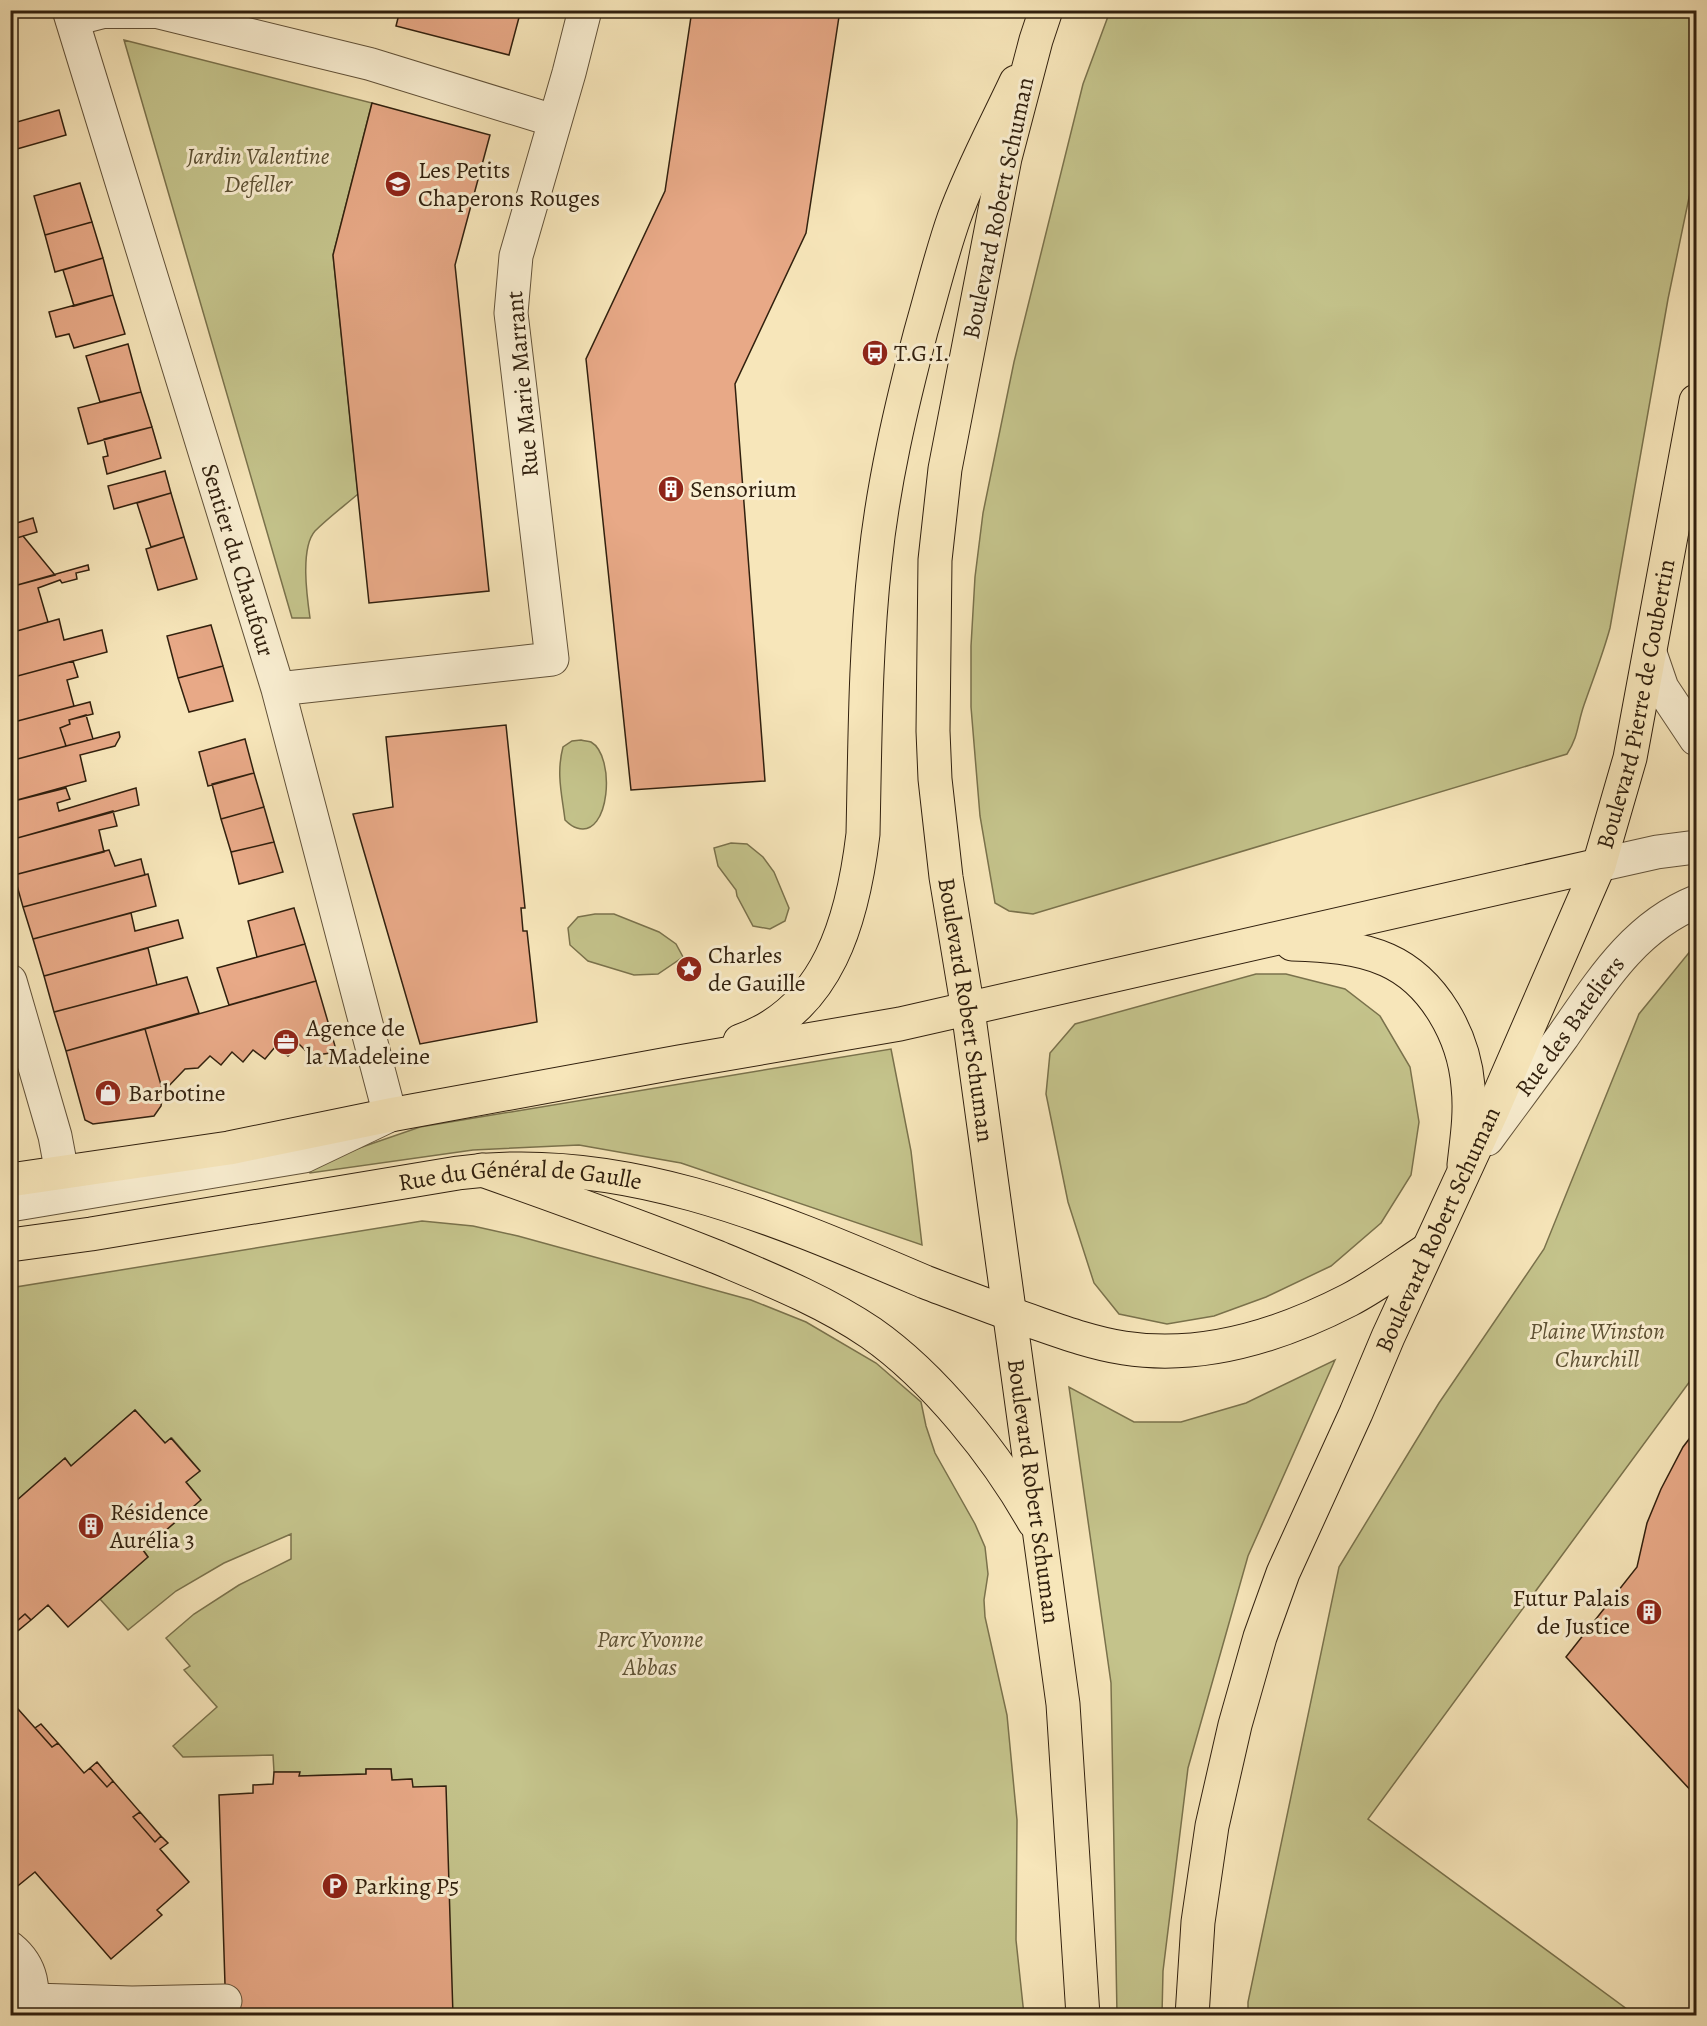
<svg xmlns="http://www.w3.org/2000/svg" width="1707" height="2026" font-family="Alegreya,serif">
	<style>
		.green { fill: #c4c38b; stroke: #7a724c; stroke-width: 1.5 }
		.building { fill: #e8a987; stroke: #31200e; stroke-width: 1.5 }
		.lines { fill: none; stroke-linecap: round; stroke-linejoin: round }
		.pedestrian-casing { stroke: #625239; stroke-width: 34 }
		.minor-casing { stroke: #625239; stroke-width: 35 }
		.tertiary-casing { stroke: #625239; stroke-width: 35 }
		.primary-casing { stroke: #31200e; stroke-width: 35 }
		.trunk-casing { stroke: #31200e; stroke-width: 35 }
		.pedestrian { stroke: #faefd2; stroke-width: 32 }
		.minor { stroke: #faefd2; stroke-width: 33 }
		.tertiary { stroke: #faefd2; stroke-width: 33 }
		.primary { stroke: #f7e6ba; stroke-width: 33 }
		.trunk { stroke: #f7e6ba; stroke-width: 33 }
		.labels { text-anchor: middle; stroke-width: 6; stroke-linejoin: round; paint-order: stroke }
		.park-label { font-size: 24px; font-style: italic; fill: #5d5134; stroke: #faefd2 }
		.poi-label { font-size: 24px; fill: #31200e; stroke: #faefd2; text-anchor: start }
		.street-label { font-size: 24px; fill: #31200e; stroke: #faefd2 }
	</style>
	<rect width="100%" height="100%" fill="#f7e6ba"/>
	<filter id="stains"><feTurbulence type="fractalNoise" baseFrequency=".00333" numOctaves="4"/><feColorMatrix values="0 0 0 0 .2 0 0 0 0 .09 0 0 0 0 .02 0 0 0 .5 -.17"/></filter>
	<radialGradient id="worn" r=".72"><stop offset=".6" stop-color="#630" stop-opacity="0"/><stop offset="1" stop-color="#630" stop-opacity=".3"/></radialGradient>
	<path class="green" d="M 1110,11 L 1696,11 L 1696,164 L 1668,299 L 1610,628 C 1603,654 1593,679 1584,705 C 1577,725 1579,735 1567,754 L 1033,914 L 1009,911 L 995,903 L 980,816 L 971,707 L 971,646 L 975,577 L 983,513 L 1014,362 L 1083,84 Z
		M 124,40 L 372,103 L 333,255 L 358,494 C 344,506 328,518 315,531 C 300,548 307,597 310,618 L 292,618 Z
		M 581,740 C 584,741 588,741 591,742 C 616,756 610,839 577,828 C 573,827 568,823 565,820 C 562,795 556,773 563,747 L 572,741 Z
		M 731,843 L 747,844 L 763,857 L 774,872 L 789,908 L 785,921 L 770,929 L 753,926 L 737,896 L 736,890 L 718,866 L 714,848 Z
		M 595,914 L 614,914 L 659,932 L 676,944 L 683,957 L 658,974 L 634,975 L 588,961 L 570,945 L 568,928 L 578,917 Z
		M 1696,944 L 1696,1373 L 1368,1819 L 1635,2015 L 1248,2015 L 1248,2002 L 1339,1567 L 1439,1403 L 1544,1249 L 1639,1014 Z
		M 1256,974 L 1286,974 L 1345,989 L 1380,1016 L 1410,1067 L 1419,1122 L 1411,1175 L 1381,1223 L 1331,1266 L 1266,1297 L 1214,1316 L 1167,1324 L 1119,1314 L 1094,1283 L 1068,1202 L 1046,1094 L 1050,1053 L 1075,1024 Z
		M 891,1049 L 911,1151 L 922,1245 L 681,1163 L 579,1145 L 473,1150 L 310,1173 L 307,1166 L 420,1127 Z
		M 422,1221 L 473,1226 L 518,1236 L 751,1300 L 806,1322 L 876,1363 L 921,1402 L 926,1426 L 935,1453 L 975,1524 L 985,1547 L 988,1574 L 984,1600 L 985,1617 L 1007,1715 L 1017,1820 L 1016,1940 L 1024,2015 L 453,2015 L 411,1779 L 392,1780 L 391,1769 L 366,1769 L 366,1774 L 299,1776 L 299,1772 L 274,1772 L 273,1755 L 183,1757 L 173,1746 L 217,1707 L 184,1670 L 190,1666 L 166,1638 L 194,1614 L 239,1585 L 291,1559 L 291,1534 L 224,1563 L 176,1591 L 128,1630 L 100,1599 L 148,1557 L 143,1550 L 200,1500 L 186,1482 L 200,1471 L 172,1438 L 165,1443 L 135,1410 L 71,1466 L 65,1458 L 16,1501 L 10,1494 L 10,1288 Z
		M 1335,1360 L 1248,1556 L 1188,1768 L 1163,1971 L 1162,2015 L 1117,2015 L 1111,1683 L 1069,1387 L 1134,1422 L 1181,1422 L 1246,1403 Z"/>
	<path class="building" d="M 400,10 L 521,10 L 509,55 L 396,26 Z
		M 692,10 L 840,10 L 806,233 L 735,384 L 765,781 L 631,790 L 586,359 L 665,191 Z
		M 372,103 L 490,135 L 455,265 L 489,591 L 369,603 L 333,255 Z
		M 59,110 L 66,135 L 10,151 L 10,124 Z
		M 80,183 L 92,222 L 45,235 L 34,196 Z
		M 92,222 L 103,258 L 55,272 L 45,235 Z
		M 103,258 L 113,295 L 74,306 L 63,270 Z
		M 113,295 L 125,334 L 74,348 L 69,334 L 56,337 L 49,312 Z
		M 128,344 L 141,392 L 100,402 L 86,356 Z
		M 141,392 L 152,427 L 88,444 L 78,408 Z
		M 152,427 L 161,458 L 107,474 L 103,457 L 108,456 L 104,439 Z
		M 165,471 L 171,493 L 114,509 L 108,486 Z
		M 171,493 L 184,537 L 151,547 L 137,503 Z
		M 33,518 L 37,532 L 10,540 L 10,525 Z
		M 23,536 L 55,575 L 10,587 L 10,540 Z
		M 184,537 L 197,579 L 158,590 L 146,549 Z
		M 88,565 L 89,570 L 76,573 L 77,579 L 62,583 L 60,580 L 38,588 L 48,622 L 10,633 L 10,587 Z
		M 59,619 L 64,640 L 102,630 L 107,652 L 10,678 L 10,633 Z
		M 211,625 L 223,666 L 178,678 L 167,636 Z
		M 73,661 L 78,677 L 67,680 L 74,706 L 10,723 L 10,678 Z
		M 223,666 L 233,701 L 189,712 L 178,678 Z
		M 90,702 L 93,714 L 69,720 L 70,724 L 60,728 L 66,746 L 10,761 L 10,723 Z
		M 86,715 L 93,739 L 66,746 L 60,728 L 70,724 L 69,720 Z
		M 506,725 L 525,908 L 521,908 L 523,931 L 527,931 L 537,1022 L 420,1044 L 353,814 L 393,807 L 386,737 Z
		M 119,732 L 120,737 L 115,746 L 80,755 L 86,781 L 10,802 L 10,761 Z
		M 245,739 L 254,773 L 208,786 L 199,752 Z
		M 254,773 L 264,807 L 221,819 L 212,784 Z
		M 66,788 L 70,799 L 57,803 L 59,811 L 136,788 L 139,805 L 10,840 L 10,802 Z
		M 264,807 L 274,842 L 231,852 L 221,819 Z
		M 113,811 L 117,826 L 99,830 L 104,852 L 14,875 L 10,863 L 10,840 Z
		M 274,842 L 283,872 L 239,884 L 231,852 Z
		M 109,850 L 115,866 L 141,859 L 145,875 L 23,907 L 14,875 Z
		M 148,874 L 156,906 L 33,939 L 23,907 Z
		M 294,908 L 305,944 L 257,957 L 248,921 Z
		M 131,913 L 135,931 L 178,920 L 183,938 L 44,976 L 33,939 Z
		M 305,944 L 316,981 L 229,1005 L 217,968 Z
		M 148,948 L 157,985 L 54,1012 L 44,976 Z
		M 187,977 L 199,1013 L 66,1051 L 54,1012 Z
		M 316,981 L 335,1046 L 330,1053 L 311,1056 L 299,1044 L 288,1056 L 275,1047 L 265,1059 L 253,1050 L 243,1062 L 232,1052 L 221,1065 L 210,1056 L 198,1068 L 185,1069 L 163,1092 L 145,1029 Z
		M 145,1029 L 163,1092 L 161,1106 L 154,1116 L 93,1124 L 85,1120 L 66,1051 Z
		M 135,1410 L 165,1443 L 171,1438 L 200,1471 L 186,1482 L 201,1500 L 143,1550 L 148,1557 L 68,1627 L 48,1605 L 31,1620 L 25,1614 L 10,1627 L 10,1495 L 16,1501 L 65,1458 L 71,1466 Z
		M 1696,1430 L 1696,1796 L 1566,1657 L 1637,1567 L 1647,1523 L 1661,1489 L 1683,1447 Z
		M 25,1614 L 31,1620 L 14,1634 L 10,1627 Z
		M 10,1700 L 52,1747 L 58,1743 L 84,1773 L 90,1768 L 107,1787 L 113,1781 L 140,1812 L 133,1817 L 155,1842 L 161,1836 L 168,1843 L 160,1849 L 189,1882 L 157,1910 L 162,1915 L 111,1959 L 35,1872 L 14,1889 L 10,1884 Z
		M 41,1724 L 58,1743 L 52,1747 L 35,1728 Z
		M 97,1762 L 113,1781 L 107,1787 L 90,1768 Z
		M 366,1769 L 391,1769 L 392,1780 L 412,1779 L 413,1787 L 446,1786 L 453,2016 L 226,2016 L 219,1795 L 253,1793 L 253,1785 L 273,1784 L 274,1772 L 300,1772 L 299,1776 L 366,1774 Z
		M 140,1812 L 161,1836 L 155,1842 L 133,1817 Z"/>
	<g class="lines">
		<defs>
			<path id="pedestrian" d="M 72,20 L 103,12 L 157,12 L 370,64 L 555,121"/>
			<path id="minor" d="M 278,689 L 552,659 L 511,313 L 516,256 L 569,73 L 585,10
				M 10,981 L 55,1136 L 62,1173
				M 10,1205 L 304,1156 L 390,1115 L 278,689 L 69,10
				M 10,1948 C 32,1966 36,1990 28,2016
				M 33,2000 L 132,2003 L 225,2001"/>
			<g id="tertiary">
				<path d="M 1650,653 L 1662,688 L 1696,739"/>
				<path d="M 1599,865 L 1657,852 L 1696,847"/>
				<path id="s1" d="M 1487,1139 C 1512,1105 1538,1070 1563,1036 C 1600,983 1634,927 1696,902"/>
			</g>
			<g id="primary">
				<path d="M 1292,944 C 1323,945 1358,947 1387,960 C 1434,981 1464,1036 1468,1086 C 1471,1113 1467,1138 1464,1165"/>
				<path d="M 740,1041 C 829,1010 853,918 863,834 C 865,744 865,652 875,562 C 883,484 901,407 921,331 C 932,293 941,255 954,218 C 971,171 995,127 1016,82"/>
				<path d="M 10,1180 L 229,1148 L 390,1115 L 679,1062 L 900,1024 L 1599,865"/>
				<path id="s2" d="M 10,1245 L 91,1234 L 458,1173 C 622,1151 777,1219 925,1282 C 953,1293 982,1303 1010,1314"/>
			</g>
			<g id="trunk">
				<path id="s3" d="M 1046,10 L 1036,40 L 1005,158 L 945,469 L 935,560 L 933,731 L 935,779 L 946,877 L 968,1010 L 1063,1704 L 1083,2016"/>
				<path d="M 482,1170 C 561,1198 639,1226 717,1257 C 769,1279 824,1301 871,1333 C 934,1377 997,1456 1034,1522"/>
				<path d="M 1010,1314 C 1047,1326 1085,1342 1124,1348 C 1201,1360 1281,1335 1349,1300 C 1376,1286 1401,1267 1427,1250"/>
				<path id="s4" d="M 1192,2016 L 1198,1922 L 1212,1826 L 1235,1725 L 1260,1637 L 1283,1573 L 1356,1413 L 1388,1337 L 1492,1111 L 1599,865 L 1630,758 L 1696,401"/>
			</g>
		</defs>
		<use href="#pedestrian" class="pedestrian-casing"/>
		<use href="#minor" class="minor-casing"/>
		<use href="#tertiary" class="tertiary-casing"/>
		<use href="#primary" class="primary-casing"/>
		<use href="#trunk" class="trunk-casing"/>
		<use href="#pedestrian" class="pedestrian"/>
		<use href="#minor" class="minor"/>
		<use href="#tertiary" class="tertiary"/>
		<use href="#primary" class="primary"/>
		<use href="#trunk" class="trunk"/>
	</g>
	<defs>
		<symbol id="school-disc" viewBox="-11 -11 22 22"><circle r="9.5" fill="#8f2418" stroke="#faefd2"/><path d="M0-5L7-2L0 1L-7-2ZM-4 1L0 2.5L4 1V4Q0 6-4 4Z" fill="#fff"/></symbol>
		<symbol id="bus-disc" viewBox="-11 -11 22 22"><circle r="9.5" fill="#8f2418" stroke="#faefd2"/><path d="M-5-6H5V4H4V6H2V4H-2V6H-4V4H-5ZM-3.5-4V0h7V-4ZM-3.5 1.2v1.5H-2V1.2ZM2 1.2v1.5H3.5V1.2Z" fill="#fff"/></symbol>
		<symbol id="building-disc" viewBox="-11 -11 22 22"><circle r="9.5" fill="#8f2418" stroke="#faefd2"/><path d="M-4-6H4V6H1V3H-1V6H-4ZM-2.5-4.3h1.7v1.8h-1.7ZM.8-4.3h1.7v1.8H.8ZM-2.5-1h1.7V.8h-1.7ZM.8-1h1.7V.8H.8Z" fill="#fff"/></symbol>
		<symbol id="sight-disc" viewBox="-11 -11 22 22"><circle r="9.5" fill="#8f2418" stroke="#faefd2"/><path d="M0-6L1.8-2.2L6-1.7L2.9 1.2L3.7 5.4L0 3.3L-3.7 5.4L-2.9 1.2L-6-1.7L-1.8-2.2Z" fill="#fff"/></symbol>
		<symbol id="office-disc" viewBox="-11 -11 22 22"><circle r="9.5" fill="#8f2418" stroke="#faefd2"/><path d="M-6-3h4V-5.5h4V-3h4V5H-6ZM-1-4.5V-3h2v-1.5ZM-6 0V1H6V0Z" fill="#fff"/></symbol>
		<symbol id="shop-disc" viewBox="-11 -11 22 22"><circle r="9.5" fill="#8f2418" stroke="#faefd2"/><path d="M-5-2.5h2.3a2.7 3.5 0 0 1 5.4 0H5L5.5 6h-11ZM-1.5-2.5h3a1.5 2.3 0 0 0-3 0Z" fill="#fff"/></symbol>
		<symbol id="parking-disc" viewBox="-11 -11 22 22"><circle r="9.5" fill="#8f2418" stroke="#faefd2"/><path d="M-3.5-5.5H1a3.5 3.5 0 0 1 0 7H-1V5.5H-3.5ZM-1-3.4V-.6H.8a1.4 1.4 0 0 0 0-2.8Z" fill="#fff"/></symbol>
	</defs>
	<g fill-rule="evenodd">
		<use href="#school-disc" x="383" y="169" width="30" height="30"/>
		<use href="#bus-disc" x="860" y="338" width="30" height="30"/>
		<use href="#building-disc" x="656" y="474" width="30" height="30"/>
		<use href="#sight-disc" x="674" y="954" width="30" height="30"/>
		<use href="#office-disc" x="271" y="1027" width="30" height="30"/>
		<use href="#shop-disc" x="93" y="1078" width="30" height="30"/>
		<use href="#building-disc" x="76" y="1511" width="30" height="30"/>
		<use href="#building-disc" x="1634" y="1597" width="30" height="30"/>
		<use href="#parking-disc" x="320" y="1871" width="30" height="30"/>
	</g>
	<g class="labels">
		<g class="park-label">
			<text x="258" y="164">Jardin Valentine<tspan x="258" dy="28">Defeller</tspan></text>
			<text x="1597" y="1339">Plaine Winston<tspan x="1597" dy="28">Churchill</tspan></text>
			<text x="650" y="1647">Parc Yvonne<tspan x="650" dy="28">Abbas</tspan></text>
		</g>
		<g class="poi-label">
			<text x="418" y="178">Les Petits<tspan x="418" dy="28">Chaperons Rouges</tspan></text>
			<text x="894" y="361">T.G.I.</text>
			<text x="690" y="497">Sensorium</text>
			<text x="708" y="963">Charles<tspan x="708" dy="28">de Gauille</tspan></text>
			<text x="306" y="1036">Agence de<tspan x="306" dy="28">la Madeleine</tspan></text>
			<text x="128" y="1101">Barbotine</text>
			<text x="110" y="1520">Résidence<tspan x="110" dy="28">Aurélia 3</tspan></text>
			<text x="1630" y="1606" text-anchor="end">Futur Palais<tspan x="1630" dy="28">de Justice</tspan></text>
			<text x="354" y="1894">Parking P5</text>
		</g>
		<g class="street-label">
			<text transform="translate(998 208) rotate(-78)" y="8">Boulevard Robert Schuman</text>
			<text transform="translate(522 384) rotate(-95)" y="8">Rue Marie Marrant</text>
			<text transform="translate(238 560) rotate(73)" y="8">Sentier du Chaufour</text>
			<text dy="8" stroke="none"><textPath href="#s4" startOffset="1395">Boulevard Pierre de Coubertin</textPath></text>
			<text dy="8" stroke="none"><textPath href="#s3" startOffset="1014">Boulevard Robert Schuman</textPath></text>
			<text dy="8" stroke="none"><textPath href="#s1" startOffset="140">Rue des Bateliers</textPath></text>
			<text dy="8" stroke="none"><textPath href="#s2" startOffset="516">Rue du Général de Gaulle</textPath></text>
			<text dy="8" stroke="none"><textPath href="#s4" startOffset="831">Boulevard Robert Schuman</textPath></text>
			<text dy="8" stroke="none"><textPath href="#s3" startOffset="1500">Boulevard Robert Schuman</textPath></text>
		</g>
	</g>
	<rect width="1707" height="2026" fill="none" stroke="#f7e6ba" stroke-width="36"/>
	<rect x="12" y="12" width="1683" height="2002" fill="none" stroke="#31200e" stroke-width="3"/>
	<rect x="18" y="18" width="1671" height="1990" fill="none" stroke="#31200e" stroke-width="1.5"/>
	<rect width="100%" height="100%" filter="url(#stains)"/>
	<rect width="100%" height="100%" fill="url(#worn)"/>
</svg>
